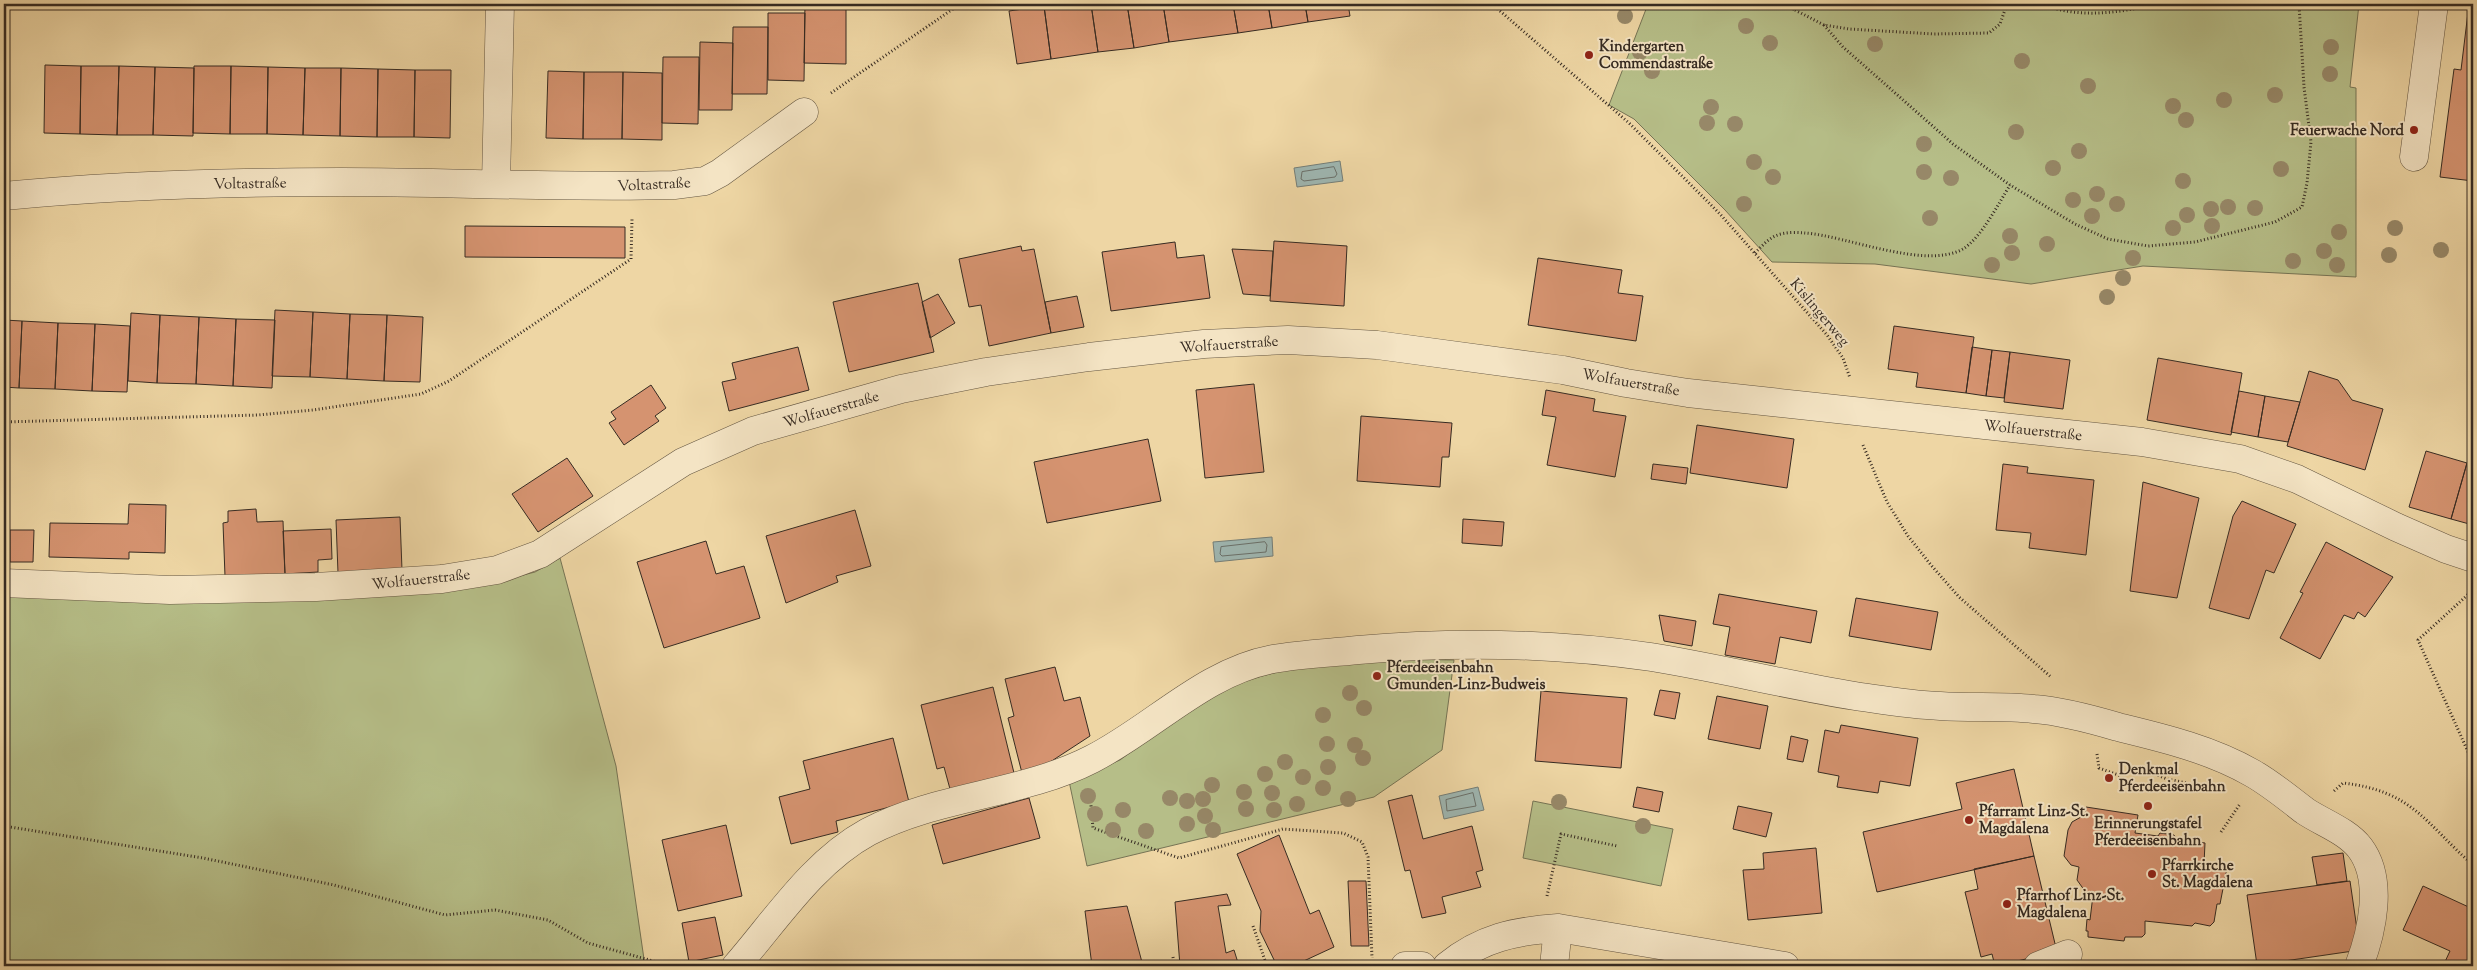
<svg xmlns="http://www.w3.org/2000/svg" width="2477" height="970" font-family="'Sorts Mill Goudy',serif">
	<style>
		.green { fill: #b6be88; stroke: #767455 }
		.water { fill: #9eb6b1; stroke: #747e78 }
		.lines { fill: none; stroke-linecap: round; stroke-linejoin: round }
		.shore { stroke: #6a706a; stroke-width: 1 }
		.building { fill: #d59370; stroke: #362b22 }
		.minor-casing { stroke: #645642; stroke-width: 29 }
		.path { stroke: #362b22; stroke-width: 3; stroke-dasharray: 1 2.5; stroke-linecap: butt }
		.minor { stroke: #f4e4c4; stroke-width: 28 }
		.tree { fill: #978868 }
		.poi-dot { fill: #8f2418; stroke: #f4e4c4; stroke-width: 2 }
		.labels { text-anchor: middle; stroke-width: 4; stroke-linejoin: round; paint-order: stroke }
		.poi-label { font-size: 15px; font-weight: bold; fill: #362b22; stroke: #f4e4c4; text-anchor: start }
		.street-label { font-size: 15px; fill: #362b22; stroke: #f4e4c4 }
	</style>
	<rect width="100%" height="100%" fill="#eed6a4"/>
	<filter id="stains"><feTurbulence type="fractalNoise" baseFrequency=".004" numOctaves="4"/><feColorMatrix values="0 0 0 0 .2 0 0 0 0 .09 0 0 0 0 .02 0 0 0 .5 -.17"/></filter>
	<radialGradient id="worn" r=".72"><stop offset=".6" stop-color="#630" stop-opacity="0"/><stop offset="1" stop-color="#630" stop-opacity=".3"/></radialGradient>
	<path class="green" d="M 1648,4 L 2359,4 L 2350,87 L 2356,88 L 2356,277 L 2143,266 L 2031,284 L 1875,264 L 1772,262 L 1725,210 L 1634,119 L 1609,105 Z
		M 560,558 L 616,766 L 645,966 L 4,966 L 4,596 L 480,586 L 535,572 Z
		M 1395,659 L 1454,660 L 1442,750 L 1374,797 L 1087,866 L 1069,781 L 1120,760 L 1177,717 L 1231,684 L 1293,668 Z
		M 1533,801 L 1673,829 L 1661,886 L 1523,858 Z"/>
	<path class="water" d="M 1340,161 L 1343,181 L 1297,187 L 1294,168 Z
		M 1272,537 L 1273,556 L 1215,562 L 1213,542 Z
		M 1478,787 L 1484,810 L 1444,819 L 1439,796 Z"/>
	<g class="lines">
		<path class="shore" d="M 1334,167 L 1337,174 L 1335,177 L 1304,181 L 1301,179 L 1302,172 Z
			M 1265,542 L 1267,545 L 1266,552 L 1222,556 L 1220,554 L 1221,547 Z
			M 1473,793 L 1476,806 L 1447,811 L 1446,800 Z"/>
	</g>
	<path class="building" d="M 805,4 L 846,4 L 846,64 L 804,63 Z
		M 1057,4 L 1091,4 L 1098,52 L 1051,59 L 1044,6 Z
		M 1091,4 L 1127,4 L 1134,48 L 1098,52 Z
		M 1127,4 L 1163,4 L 1169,42 L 1134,48 Z
		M 1163,4 L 1233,4 L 1238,33 L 1169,42 Z
		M 1233,4 L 1268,4 L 1272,28 L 1238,33 Z
		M 1268,4 L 1305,4 L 1308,22 L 1272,28 Z
		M 1305,4 L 1348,4 L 1350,16 L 1308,22 Z
		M 2469,4 L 2473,4 L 2473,181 L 2440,177 L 2454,69 L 2461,70 Z
		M 1044,6 L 1051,59 L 1017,64 L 1009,11 Z
		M 768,13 L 805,13 L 804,81 L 768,80 Z
		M 733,27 L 768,27 L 767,94 L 732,94 Z
		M 700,42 L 733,43 L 732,110 L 699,110 Z
		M 663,57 L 699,57 L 698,124 L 662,123 Z
		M 45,65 L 81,66 L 80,134 L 44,133 Z
		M 81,66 L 119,66 L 117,135 L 80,134 Z
		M 119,66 L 155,67 L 153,135 L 117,135 Z
		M 194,66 L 231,66 L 230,134 L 193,133 Z
		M 231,66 L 268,67 L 267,134 L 230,134 Z
		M 155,67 L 194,68 L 193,136 L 153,135 Z
		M 268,67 L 305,68 L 303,135 L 267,134 Z
		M 305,68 L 341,68 L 340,136 L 303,135 Z
		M 341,68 L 378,69 L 377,137 L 340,136 Z
		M 378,69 L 415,70 L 414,137 L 377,137 Z
		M 415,70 L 451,70 L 450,138 L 414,137 Z
		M 548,71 L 584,72 L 583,139 L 546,138 Z
		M 584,72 L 623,72 L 622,139 L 583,139 Z
		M 623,72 L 662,73 L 662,140 L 622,139 Z
		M 465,226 L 625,227 L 625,258 L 465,257 Z
		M 1274,241 L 1347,246 L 1344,306 L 1270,301 Z
		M 1175,242 L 1177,258 L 1204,255 L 1210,298 L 1111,311 L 1102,252 Z
		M 1021,246 L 1022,251 L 1034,249 L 1051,333 L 989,346 L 981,305 L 969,307 L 959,259 Z
		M 1232,249 L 1273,251 L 1270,296 L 1243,294 Z
		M 1538,258 L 1622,270 L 1618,293 L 1643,296 L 1636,341 L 1528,325 Z
		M 918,283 L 934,352 L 849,372 L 833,302 Z
		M 938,294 L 955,323 L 930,338 L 922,302 Z
		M 1077,296 L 1084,327 L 1051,333 L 1045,302 Z
		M 275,310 L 313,312 L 310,377 L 272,376 Z
		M 313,312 L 350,314 L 347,379 L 310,377 Z
		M 131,313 L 160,315 L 157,383 L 128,381 Z
		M 350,314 L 387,315 L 384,381 L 347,379 Z
		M 160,315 L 199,317 L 196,384 L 157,383 Z
		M 387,315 L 423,317 L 420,382 L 384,381 Z
		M 199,317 L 236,319 L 233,386 L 196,384 Z
		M 236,319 L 275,320 L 272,388 L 233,386 Z
		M 4,320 L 22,321 L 19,388 L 4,387 Z
		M 22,321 L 58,323 L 55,389 L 19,388 Z
		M 58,323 L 95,324 L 92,391 L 55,389 Z
		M 95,324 L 130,326 L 127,392 L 92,391 Z
		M 1894,326 L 1974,337 L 1966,393 L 1916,387 L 1918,373 L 1888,369 Z
		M 798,347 L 809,390 L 729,411 L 722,382 L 736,379 L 732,363 Z
		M 1972,347 L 1992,350 L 1986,396 L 1966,393 Z
		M 1992,350 L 2010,352 L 2004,398 L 1986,396 Z
		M 2010,352 L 2070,360 L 2063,409 L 2004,402 Z
		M 2158,358 L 2242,373 L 2231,435 L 2147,420 Z
		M 2309,371 L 2338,380 L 2352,400 L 2383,409 L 2365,470 L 2287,446 Z
		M 1254,384 L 1264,472 L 1205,478 L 1196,390 Z
		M 651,385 L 666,408 L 655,416 L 659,421 L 624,445 L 609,423 L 616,419 L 611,412 Z
		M 1546,390 L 1595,399 L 1593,411 L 1626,416 L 1615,477 L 1547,465 L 1556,417 L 1542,415 Z
		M 2239,391 L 2265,396 L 2258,437 L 2231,432 Z
		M 2265,396 L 2300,402 L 2288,442 L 2258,437 Z
		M 1361,416 L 1452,423 L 1449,457 L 1442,457 L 1440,487 L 1357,481 Z
		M 1697,425 L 1794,439 L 1787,488 L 1690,473 Z
		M 1148,439 L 1161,501 L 1047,523 L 1034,462 Z
		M 2426,451 L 2467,463 L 2451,519 L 2409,507 Z
		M 567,458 L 593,496 L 538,532 L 512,494 Z
		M 2467,463 L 2473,465 L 2473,525 L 2451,519 Z
		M 1653,464 L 1688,468 L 1686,484 L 1651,479 Z
		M 2003,464 L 2028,467 L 2027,473 L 2094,480 L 2086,555 L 2029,548 L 2031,533 L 1996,530 Z
		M 2143,482 L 2199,498 L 2177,598 L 2130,591 Z
		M 2242,501 L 2296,524 L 2274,573 L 2266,570 L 2249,619 L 2209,608 L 2233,516 Z
		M 129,504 L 166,505 L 165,553 L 129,552 L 129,559 L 49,557 L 50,523 L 128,524 Z
		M 256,509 L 257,522 L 283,521 L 285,574 L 225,576 L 223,523 L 228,522 L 228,511 Z
		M 855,510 L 871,566 L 836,576 L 838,582 L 786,603 L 766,536 Z
		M 400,517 L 402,570 L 338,573 L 336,520 Z
		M 1463,519 L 1504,522 L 1502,546 L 1462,543 Z
		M 331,529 L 332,559 L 318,560 L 318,572 L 285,574 L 283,531 Z
		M 10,530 L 34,530 L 33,562 L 10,562 Z
		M 706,541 L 716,574 L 744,566 L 760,618 L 664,648 L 637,562 Z
		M 2326,542 L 2393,577 L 2365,617 L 2358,612 L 2354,619 L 2344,615 L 2320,659 L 2280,638 L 2303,593 L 2300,592 Z
		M 1719,594 L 1817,611 L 1811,643 L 1780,637 L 1775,664 L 1725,655 L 1730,627 L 1713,624 Z
		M 1856,598 L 1938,612 L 1931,650 L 1849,636 Z
		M 1659,615 L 1696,621 L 1692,646 L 1664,641 Z
		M 1055,667 L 1064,701 L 1080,697 L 1090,736 L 1041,768 L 1022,773 L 1008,718 L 1014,716 L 1005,679 Z
		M 993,687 L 1014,773 L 950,789 L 944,767 L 937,769 L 921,705 Z
		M 1660,690 L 1680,693 L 1675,719 L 1654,715 Z
		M 1541,691 L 1627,698 L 1621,768 L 1535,761 Z
		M 1717,696 L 1768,706 L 1760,749 L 1708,739 Z
		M 1841,725 L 1918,738 L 1910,786 L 1880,781 L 1878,793 L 1837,787 L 1839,776 L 1818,772 L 1825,730 L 1839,733 Z
		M 1791,736 L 1808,740 L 1803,762 L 1787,759 Z
		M 893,738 L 909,802 L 836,821 L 838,832 L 791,844 L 779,797 L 810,789 L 803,761 Z
		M 2014,769 L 2034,856 L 1877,892 L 1863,832 L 1962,809 L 1956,783 Z
		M 1637,787 L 1663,792 L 1659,812 L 1633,807 Z
		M 1412,795 L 1423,839 L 1472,826 L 1483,870 L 1476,872 L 1481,887 L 1442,897 L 1446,913 L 1422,918 L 1410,870 L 1405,871 L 1388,801 Z
		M 1029,798 L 1040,838 L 943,864 L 932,825 Z
		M 1738,806 L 1772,813 L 1766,837 L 1733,829 Z
		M 2086,807 L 2138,815 L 2135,833 L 2158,836 L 2160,833 L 2174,835 L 2176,839 L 2205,843 L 2204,864 L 2227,868 L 2220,904 L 2217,904 L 2214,922 L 2210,926 L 2195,923 L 2192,926 L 2145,921 L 2145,934 L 2142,937 L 2125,937 L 2124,941 L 2088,937 L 2088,931 L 2086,931 L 2087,919 L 2090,920 L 2093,895 L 2087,894 L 2077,880 L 2079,867 L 2071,865 L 2064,856 L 2068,830 L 2072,822 L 2081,817 L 2082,814 L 2085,815 Z
		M 726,825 L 742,896 L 678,911 L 662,840 Z
		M 1279,835 L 1310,914 L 1319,910 L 1334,947 L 1293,966 L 1277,966 L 1260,931 L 1261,911 L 1237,854 Z
		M 1816,848 L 1822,913 L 1748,920 L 1743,870 L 1764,869 L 1763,853 Z
		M 2343,853 L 2347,881 L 2317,885 L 2312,857 Z
		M 2034,856 L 2057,952 L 1995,966 L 1992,954 L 1981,957 L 1965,892 L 1978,889 L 1974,869 Z
		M 1348,881 L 1366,881 L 1369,946 L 1351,946 Z
		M 2350,881 L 2360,950 L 2257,965 L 2247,895 Z
		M 2423,886 L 2473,909 L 2473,966 L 2443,966 L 2450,951 L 2403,930 Z
		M 1227,894 L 1231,905 L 1218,906 L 1226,953 L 1234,950 L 1239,966 L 1180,966 L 1175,902 Z
		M 1127,906 L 1143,966 L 1092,966 L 1085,911 Z
		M 715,917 L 723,955 L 689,962 L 682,923 Z"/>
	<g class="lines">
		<defs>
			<path id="minor" d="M 2414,157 L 2434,4
				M 496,184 L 500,4
				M 4,196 C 116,185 228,182 341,182 C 452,182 563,188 674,185 L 705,181 L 720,173 L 804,112
				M 4,583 L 170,590 L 316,587 L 442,579 L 497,570 L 540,554 L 683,462 L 753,431 L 901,389 L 986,372 L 1089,357 L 1204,344 L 1288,340 L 1377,345 L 1563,370 L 1626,383 L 1688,393 L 2142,442 L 2240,459 L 2297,479 L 2396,527 L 2446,549 L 2473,558
				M 736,966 C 776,920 813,862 868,832 C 938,795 1022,795 1092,759 C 1153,728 1204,672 1273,659 C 1301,654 1330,653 1358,650 C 1457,641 1552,643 1651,657 C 1719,668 1787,685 1855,696 C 1883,700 1912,705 1940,706 C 1971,708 2003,706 2034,709 C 2062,711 2091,719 2118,727 C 2163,738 2210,749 2252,773 C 2270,783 2288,798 2305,811 C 2323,823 2347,831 2360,848 C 2384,880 2372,932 2359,966
				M 1405,966 L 1422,966
				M 1447,966 C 1481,938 1515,931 1558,928 L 1785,966
				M 1554,966 L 1558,928
				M 2038,966 L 2068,954"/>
		</defs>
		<use href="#minor" class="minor-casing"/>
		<path class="path" d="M 1492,4 L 1629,123 L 1720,214 L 1827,335 L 1843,358 L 1850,378
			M 1784,4 L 1795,10 L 1805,4
			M 2040,4 C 2081,19 2116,13 2158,4
			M 1795,10 L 1824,25 L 1849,29 L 1934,34 L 1989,33 L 2000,24 L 2007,4
			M 1824,25 L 1843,47 L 1953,144 L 2010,185 L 2075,224 L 2108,239 L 2148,246 L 2195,242 L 2275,222 L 2302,207 L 2307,183 L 2311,142 L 2304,87 L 2299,4
			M 831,93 L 960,4
			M 1755,253 C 1761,247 1767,240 1775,236 C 1784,232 1796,232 1805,233 C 1847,236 1925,270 1963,249 C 1981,238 1999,203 2010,185
			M 4,422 L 258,415 L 313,410 L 421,394 L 449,381 L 631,259 L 632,219
			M 1863,445 L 1887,502 L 1908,536 L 1931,565 L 1959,597 L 2051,677
			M 2473,590 L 2418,640 L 2473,763
			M 2097,754 L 2099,768 L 2121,776
			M 2145,770 L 2167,779 L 2191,784
			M 2334,791 L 2343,783 C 2413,791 2425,823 2473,865
			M 1090,795 L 1093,828 L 1179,858 L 1283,829 L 1343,833 L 1362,842 L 1368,857 L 1372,958
			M 4,826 L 203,858 L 334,885 L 445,915 L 495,910 L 548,920 L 588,943 L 653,961 L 663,966
			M 2221,832 L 2240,804
			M 1547,896 L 1561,834 L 1617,846
			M 1253,926 L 1267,966
			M 1173,957 L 1174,966
			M 1079,964 L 1080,966"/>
		<use href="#minor" class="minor"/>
	</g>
	<g class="tree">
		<circle cx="1625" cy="16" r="8"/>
		<circle cx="1746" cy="26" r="8"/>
		<circle cx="1770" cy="43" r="8"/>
		<circle cx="1875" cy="44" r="8"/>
		<circle cx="2331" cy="47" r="8"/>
		<circle cx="1640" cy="52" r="8"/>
		<circle cx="2022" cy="61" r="8"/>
		<circle cx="1652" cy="71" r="8"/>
		<circle cx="2330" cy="74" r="8"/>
		<circle cx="2088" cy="86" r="8"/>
		<circle cx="2275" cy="95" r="8"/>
		<circle cx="2224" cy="100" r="8"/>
		<circle cx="2173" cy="106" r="8"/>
		<circle cx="1711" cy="107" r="8"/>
		<circle cx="2186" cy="120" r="8"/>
		<circle cx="1707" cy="123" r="8"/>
		<circle cx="1735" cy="124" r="8"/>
		<circle cx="2016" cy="132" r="8"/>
		<circle cx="1924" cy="144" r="8"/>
		<circle cx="2079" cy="151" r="8"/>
		<circle cx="1754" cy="162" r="8"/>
		<circle cx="2053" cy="168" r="8"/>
		<circle cx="2281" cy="169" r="8"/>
		<circle cx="1924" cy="172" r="8"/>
		<circle cx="1773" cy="177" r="8"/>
		<circle cx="1951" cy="178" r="8"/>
		<circle cx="2183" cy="181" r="8"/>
		<circle cx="2097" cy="194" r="8"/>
		<circle cx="2073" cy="200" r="8"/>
		<circle cx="1744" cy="204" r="8"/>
		<circle cx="2117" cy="204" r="8"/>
		<circle cx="2228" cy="207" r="8"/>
		<circle cx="2255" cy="208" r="8"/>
		<circle cx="2211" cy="209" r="8"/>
		<circle cx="2187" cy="215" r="8"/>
		<circle cx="2092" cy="216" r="8"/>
		<circle cx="1930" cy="218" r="8"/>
		<circle cx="2212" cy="226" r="8"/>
		<circle cx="2173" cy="228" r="8"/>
		<circle cx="2395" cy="228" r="8"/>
		<circle cx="2339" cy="232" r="8"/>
		<circle cx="2010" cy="236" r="8"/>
		<circle cx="2047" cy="244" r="8"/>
		<circle cx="2441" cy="250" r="8"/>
		<circle cx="2324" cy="251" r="8"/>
		<circle cx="2012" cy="253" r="8"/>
		<circle cx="2389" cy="255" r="8"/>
		<circle cx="2133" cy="258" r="8"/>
		<circle cx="2293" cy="261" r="8"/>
		<circle cx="1992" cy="265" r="8"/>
		<circle cx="2337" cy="265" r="8"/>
		<circle cx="2123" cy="278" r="8"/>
		<circle cx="2107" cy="297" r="8"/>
		<circle cx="1350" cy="693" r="8"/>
		<circle cx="1364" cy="708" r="8"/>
		<circle cx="1323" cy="715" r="8"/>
		<circle cx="1327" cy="744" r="8"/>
		<circle cx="1355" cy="745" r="8"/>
		<circle cx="1363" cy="758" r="8"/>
		<circle cx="1285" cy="762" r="8"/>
		<circle cx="1328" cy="767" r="8"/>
		<circle cx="1265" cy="774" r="8"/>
		<circle cx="1303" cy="777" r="8"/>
		<circle cx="1212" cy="785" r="8"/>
		<circle cx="1323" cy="788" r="8"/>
		<circle cx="1244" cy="792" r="8"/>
		<circle cx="1272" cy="793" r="8"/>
		<circle cx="1088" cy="796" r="8"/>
		<circle cx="1170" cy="798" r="8"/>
		<circle cx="1203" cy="799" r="8"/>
		<circle cx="1348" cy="799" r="8"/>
		<circle cx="1187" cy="801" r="8"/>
		<circle cx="1559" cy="802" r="8"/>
		<circle cx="1297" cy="804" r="8"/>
		<circle cx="1246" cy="809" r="8"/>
		<circle cx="1123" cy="810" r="8"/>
		<circle cx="1274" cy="810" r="8"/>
		<circle cx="1095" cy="814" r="8"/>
		<circle cx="1205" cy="816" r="8"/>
		<circle cx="1187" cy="824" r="8"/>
		<circle cx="1643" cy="826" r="8"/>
		<circle cx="1113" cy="830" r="8"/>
		<circle cx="1213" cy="830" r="8"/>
		<circle cx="1146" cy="831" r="8"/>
	</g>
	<g class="poi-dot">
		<circle cx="1589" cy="55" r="5"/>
		<circle cx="2414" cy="130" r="5"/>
		<circle cx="1377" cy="676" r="5"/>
		<circle cx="2109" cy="778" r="5"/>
		<circle cx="2148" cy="806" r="5"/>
		<circle cx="1969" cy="820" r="5"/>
		<circle cx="2152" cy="874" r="5"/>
		<circle cx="2007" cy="904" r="5"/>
	</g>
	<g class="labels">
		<g class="poi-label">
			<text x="1599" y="51">Kindergarten<tspan x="1599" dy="17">Commendastraße</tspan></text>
			<text x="2404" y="135" text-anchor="end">Feuerwache Nord</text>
			<text x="1387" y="672">Pferdeeisenbahn<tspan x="1387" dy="17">Gmunden-Linz-Budweis</tspan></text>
			<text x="2119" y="774">Denkmal<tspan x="2119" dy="17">Pferdeeisenbahn</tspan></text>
			<text x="1979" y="816">Pfarramt Linz-St.<tspan x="1979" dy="17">Magdalena</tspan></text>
			<text x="2148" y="828" text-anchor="middle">Erinnerungstafel<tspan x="2148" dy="17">Pferdeeisenbahn</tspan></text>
			<text x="2162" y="870">Pfarrkirche<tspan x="2162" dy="17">St. Magdalena</tspan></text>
			<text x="2017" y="900">Pfarrhof Linz-St.<tspan x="2017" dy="17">Magdalena</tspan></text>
		</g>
		<g class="street-label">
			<text transform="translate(250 183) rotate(-1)" y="5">Voltastraße</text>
			<text transform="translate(654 184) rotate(-3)" y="5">Voltastraße</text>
			<text transform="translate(1820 312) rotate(50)" y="5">Kislingerweg</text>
			<text transform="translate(1229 344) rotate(-4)" y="5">Wolfauerstraße</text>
			<text transform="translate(1631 382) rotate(10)" y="5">Wolfauerstraße</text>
			<text transform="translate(831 409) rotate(-16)" y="5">Wolfauerstraße</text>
			<text transform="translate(2033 430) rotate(6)" y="5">Wolfauerstraße</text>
			<text transform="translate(421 579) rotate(-6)" y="5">Wolfauerstraße</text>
		</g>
	</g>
	<rect width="2477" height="970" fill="none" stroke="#eed6a4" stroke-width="20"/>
	<rect x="5" y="5" width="2467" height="960" fill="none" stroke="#362b22" stroke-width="2.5"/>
	<rect x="10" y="10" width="2457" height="950" fill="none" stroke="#362b22"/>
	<rect width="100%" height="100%" filter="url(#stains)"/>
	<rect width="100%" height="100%" fill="url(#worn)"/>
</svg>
